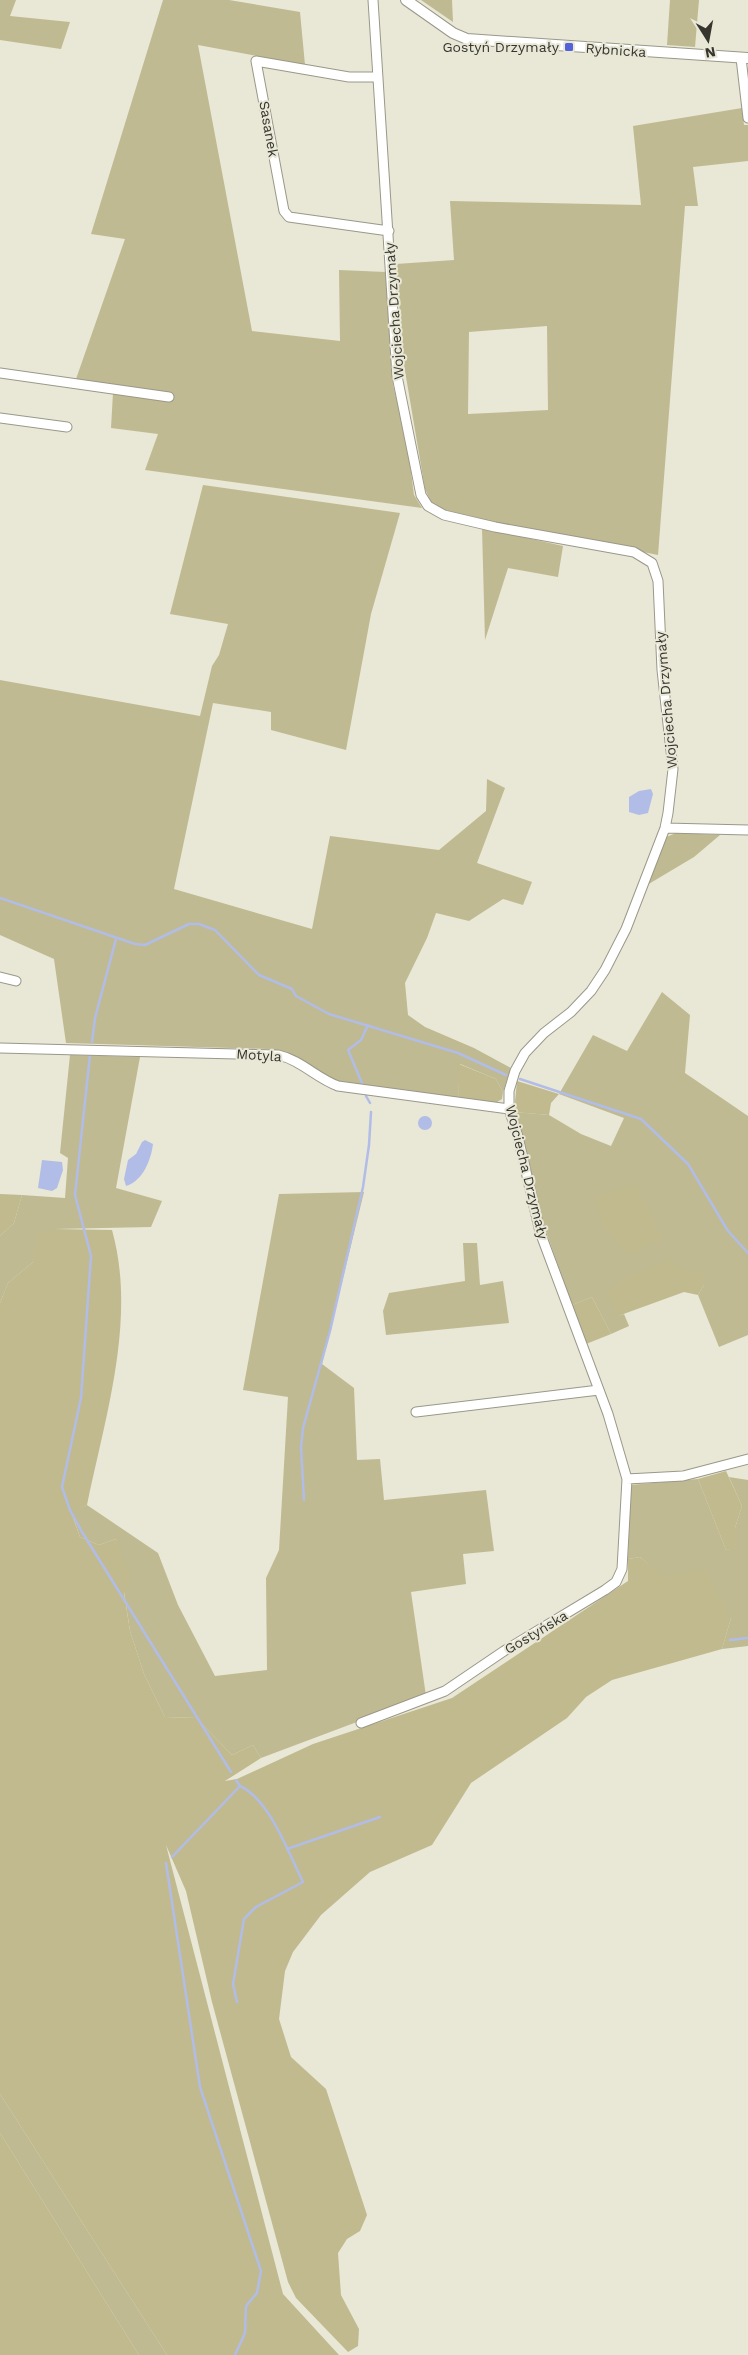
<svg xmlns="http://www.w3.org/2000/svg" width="748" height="2355" font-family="'Work Sans',sans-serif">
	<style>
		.green { fill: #bfba91; fill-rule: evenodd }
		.forest { fill: #c0ba8e }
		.water { fill: #b2bde7 }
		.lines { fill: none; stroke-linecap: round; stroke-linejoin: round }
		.stream { stroke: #b2bde7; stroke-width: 2.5 }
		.minor-casing { stroke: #9a9889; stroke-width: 11 }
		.tertiary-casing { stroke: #9a9889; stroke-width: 12 }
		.minor { stroke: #fff; stroke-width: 9 }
		.tertiary { stroke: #fff; stroke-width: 10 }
		.poi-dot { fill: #5362d8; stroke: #e9e7d6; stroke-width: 2 }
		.labels { text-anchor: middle; stroke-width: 4; stroke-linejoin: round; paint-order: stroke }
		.poi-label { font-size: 14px; fill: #36362f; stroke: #e9e7d6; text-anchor: end }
		.street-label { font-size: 14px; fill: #36362f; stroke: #e9e7d6 }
	</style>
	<rect width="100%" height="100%" fill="#e9e7d6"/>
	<path class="green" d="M 0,0 L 16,0 L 10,16 L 70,22 L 61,49 L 0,40 Z
		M 163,0 L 229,0 L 300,12 L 305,65 L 198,45 L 252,331 L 340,341 L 339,270 L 386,272 L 393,385 L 407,441 L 414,495 L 422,508 L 145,470 L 158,434 L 111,428 L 113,393 L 75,387 L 76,379 L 125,239 L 91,234 Z
		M 421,0 L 452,0 L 453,22 Z
		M 670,0 L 699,0 L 695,47 L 667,45 Z
		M 742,108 L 744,125 L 748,125 L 748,161 L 693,167 L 698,206 L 685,206 L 658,555 L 494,522 L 441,509 L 431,502 L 425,489 L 404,365 L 396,264 L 454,260 L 450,201 L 641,205 L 633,126 ZM 547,326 L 548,410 L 468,414 L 469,332 Z
		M 203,485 L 400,513 L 371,614 L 346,750 L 271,730 L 271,712 L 213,703 L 174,889 L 312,929 L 330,836 L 439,850 L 486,811 L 487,779 L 505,788 L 477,863 L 532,882 L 523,905 L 503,899 L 469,921 L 436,913 L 427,938 L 405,983 L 408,1015 L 425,1027 L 474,1048 L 511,1068 L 503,1092 L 496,1079 L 460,1064 L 458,1099 L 347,1084 L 325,1077 L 292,1054 L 267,1049 L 66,1043 L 54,959 L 0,935 L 0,680 L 200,716 L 212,666 L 219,655 L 228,624 L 170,614 Z
		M 482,528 L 563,546 L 558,577 L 508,568 L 485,640 Z
		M 676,833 L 720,835 L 694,857 L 647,885 L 664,838 Z
		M 662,992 L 690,1015 L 685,1073 L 748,1116 L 748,1335 L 719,1347 L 698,1295 L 704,1285 L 704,1275 L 618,1316 L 624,1314 L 629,1326 L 611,1334 L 592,1297 L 572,1305 L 542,1220 L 514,1112 L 549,1115 L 581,1134 L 611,1146 L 624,1118 L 559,1094 L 593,1035 L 627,1051 Z
		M 70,1055 L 140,1057 L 116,1188 L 162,1201 L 151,1227 L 54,1229 L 33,1262 L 8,1283 L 0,1303 L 0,1236 L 14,1223 L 22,1195 L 65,1198 L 68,1158 L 60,1153 Z
		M 364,1192 L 322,1364 L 354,1388 L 357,1460 L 380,1459 L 384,1500 L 486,1490 L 494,1551 L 463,1554 L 466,1584 L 411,1592 L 426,1696 L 261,1758 L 253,1745 L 232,1755 L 196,1718 L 165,1717 L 144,1674 L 130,1631 L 116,1539 L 99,1545 L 80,1537 L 71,1511 L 87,1505 L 158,1553 L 178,1605 L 215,1676 L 267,1670 L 266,1578 L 279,1550 L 288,1397 L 243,1390 L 279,1194 Z
		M 463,1243 L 477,1243 L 480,1285 L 503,1281 L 509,1323 L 386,1335 L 383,1311 L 389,1293 L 465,1281 Z
		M 729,1477 L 748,1480 L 748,1646 L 722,1649 L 731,1618 L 663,1577 L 640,1557 L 628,1559 L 630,1485 L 698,1479 L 726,1550 L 735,1548 L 735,1528 L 742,1506 Z
		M 0,2094 L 167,2355 L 139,2355 L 0,2133 Z"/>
	<path class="forest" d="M 459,1064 L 496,1079 L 503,1092 L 502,1099 L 492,1105 L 458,1099 Z
		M 517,1081 L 559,1094 L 551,1103 L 549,1115 L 514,1112 Z
		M 636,1184 L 662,1240 L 628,1254 L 604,1225 L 595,1198 Z
		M 0,1194 L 22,1195 L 14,1223 L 0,1236 Z
		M 54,1229 L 112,1230 C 137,1319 105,1417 87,1505 L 71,1512 L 80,1537 L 99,1545 L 116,1539 L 131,1579 L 124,1593 L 130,1631 L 144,1674 L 165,1717 L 196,1718 L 232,1755 L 253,1745 L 261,1758 L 225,1781 L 237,1779 L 313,1744 L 452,1698 L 628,1581 L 628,1559 L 640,1557 L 664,1577 L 705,1569 L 731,1618 L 722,1649 L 612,1680 L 586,1697 L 567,1718 L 471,1783 L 432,1845 L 370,1872 L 321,1915 L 293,1952 L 285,1971 L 279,2019 L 291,2057 L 326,2089 L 367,2215 L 360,2231 L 347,2239 L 338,2253 L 341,2295 L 359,2329 L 358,2346 L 348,2352 L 296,2298 L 288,2282 L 212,2002 L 186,1891 L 166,1845 L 283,2294 L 339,2355 L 167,2355 L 0,2094 L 0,1303 L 8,1283 L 33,1262 L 37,1232 Z
		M 671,1259 L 680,1269 L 704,1275 L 704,1285 L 698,1295 L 684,1292 L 618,1316 L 607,1292 L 628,1277 Z
		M 592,1297 L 611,1334 L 586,1344 L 572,1305 Z
		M 726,1471 L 742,1506 L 735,1528 L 735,1549 L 726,1550 L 698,1479 Z
		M 0,2133 L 139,2355 L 0,2355 Z"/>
	<path class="water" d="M 651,789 L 653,794 L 648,813 L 639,815 L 629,812 L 629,797 L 639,791 Z
		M418 1123a7 7 0 1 1 14 0a7 7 0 1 1-14 0Z
		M 145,1140 L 153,1144 C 151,1160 143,1181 126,1186 L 124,1179 L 128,1160 L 136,1154 L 142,1142 Z
		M 42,1160 L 62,1162 L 63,1170 L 57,1188 L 52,1191 L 38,1188 Z"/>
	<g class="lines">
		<path class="stream" d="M 0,898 L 135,944 L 145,945 L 189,924 L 199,924 L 215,930 L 259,975 L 292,989 L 296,996 L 329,1014 L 458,1053 L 506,1075
			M 92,1042 L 95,1018 L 116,939
			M 90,1055 L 75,1195 L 91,1256 L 81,1398 L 62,1487 L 70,1510 L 82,1532 L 231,1772
			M 520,1079 L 641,1119 L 688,1164 L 728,1231 L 748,1253
			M 362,1083 L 348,1050 L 361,1040 L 368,1025
			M 366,1096 L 370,1103
			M 304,1500 L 301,1447 L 303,1428 L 330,1331 L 363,1187 L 369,1145 L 371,1112
			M 730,1640 L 748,1638
			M 287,1849 L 380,1817
			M 172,1857 L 240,1786 L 236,1780
			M 166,1863 L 200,2087 L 261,2271 L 257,2293 L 246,2306 L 245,2333 L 235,2355
			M 237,2002 L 233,1984 L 244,1919 L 256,1907 L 303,1882 C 288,1852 270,1800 240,1786"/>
		<defs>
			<path id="minor" d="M 741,58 L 748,118
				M 378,77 L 349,77 L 256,61 L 284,211 L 289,217 L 389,231
				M 0,373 L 169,397
				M 0,418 L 67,427
				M 665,828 L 748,830
				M 0,977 L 16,981
				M 0,1048 L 278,1055 C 301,1060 316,1078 338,1086 L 509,1109
				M 416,1412 L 599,1390
				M 627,1479 L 683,1476 L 748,1459
				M 361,1723 L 445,1691 L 504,1651 L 605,1590 L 616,1582 L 622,1569 L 627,1479 L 608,1414 L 540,1232 L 518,1137 L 509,1109 L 509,1091 L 515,1071 L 525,1053 L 544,1033 L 571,1012 L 591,991 L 605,970 L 626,929 L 665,828 L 668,813 L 673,769 L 662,670 L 658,581 L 652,563 L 634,552 L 495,527 L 444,515 L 428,506 L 421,495 L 397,376 L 373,0"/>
			<path id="tertiary" d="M 406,0 L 453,33 L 467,39 L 748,58"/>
		</defs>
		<use href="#minor" class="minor-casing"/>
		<use href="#tertiary" class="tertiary-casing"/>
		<use href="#minor" class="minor"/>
		<use href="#tertiary" class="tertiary"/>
	</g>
	<rect class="poi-dot" x="564" y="42" width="10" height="10" rx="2.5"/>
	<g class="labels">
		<g class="poi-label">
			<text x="559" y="52">Gostyń Drzymały</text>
		</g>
		<g class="street-label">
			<text transform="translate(616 50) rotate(4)" y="5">Rybnicka</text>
			<text transform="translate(269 129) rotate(80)" y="5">Sasanek</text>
			<text transform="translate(394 311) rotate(-94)" y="5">Wojciecha Drzymały</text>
			<text transform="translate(666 700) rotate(-95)" y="5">Wojciecha Drzymały</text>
			<text transform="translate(259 1055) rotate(4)" y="5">Motyla</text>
			<text transform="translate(527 1172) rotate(76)" y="5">Wojciecha Drzymały</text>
			<text transform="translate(536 1632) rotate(-31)" y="5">Gostyńska</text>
		</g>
	</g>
	<g transform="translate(708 40) rotate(169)" stroke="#e9e7d6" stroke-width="4" paint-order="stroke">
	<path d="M0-4L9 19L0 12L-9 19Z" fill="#36362f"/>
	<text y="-8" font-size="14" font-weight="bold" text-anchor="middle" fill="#36362f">N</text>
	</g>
</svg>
